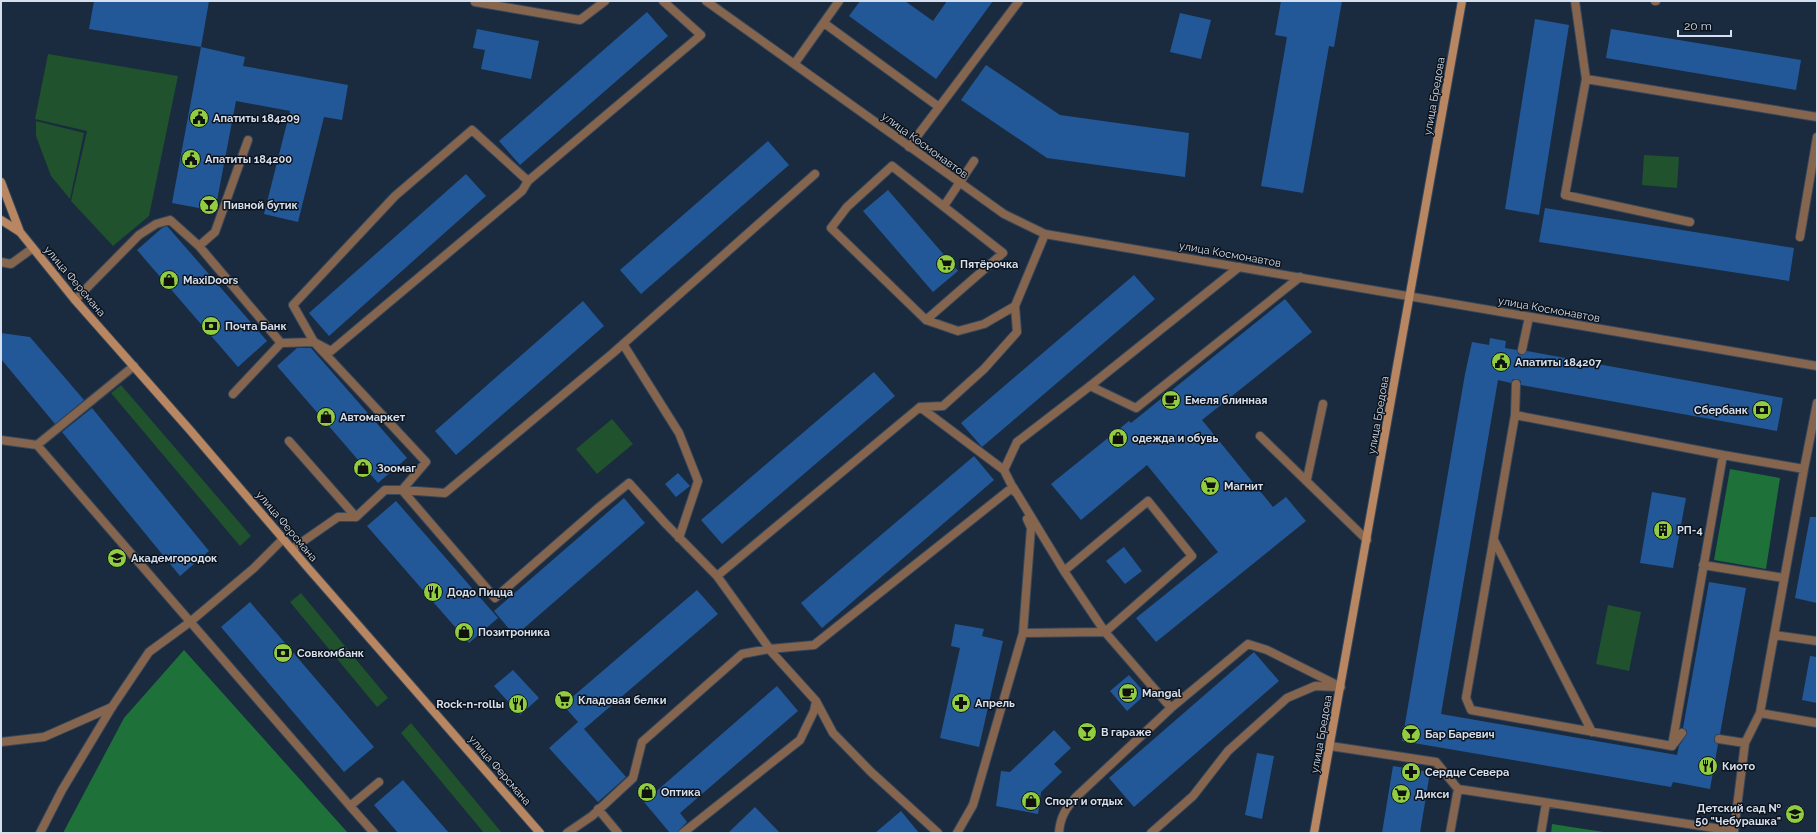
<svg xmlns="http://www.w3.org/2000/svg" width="1818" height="834" font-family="Raleway,sans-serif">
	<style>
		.green { fill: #1f522d }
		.forest { fill: #1d7139 }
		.building { fill: #225898 }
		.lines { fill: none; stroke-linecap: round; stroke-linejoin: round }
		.lane-casing { stroke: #38485b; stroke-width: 10 }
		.street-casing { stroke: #38485b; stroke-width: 10 }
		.secondary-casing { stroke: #38485b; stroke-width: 10 }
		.lane { stroke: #86654f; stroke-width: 8 }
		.street { stroke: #86654f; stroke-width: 8 }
		.secondary { stroke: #b98662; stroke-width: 8 }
		.labels { text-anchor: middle; stroke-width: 3; stroke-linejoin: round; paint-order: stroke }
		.street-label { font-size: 11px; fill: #d5dfed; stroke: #0c131c }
		.poi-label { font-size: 11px; font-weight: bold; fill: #d5dfed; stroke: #0c131c; text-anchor: start }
	</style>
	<rect width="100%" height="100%" fill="#1a2b3f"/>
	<path class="green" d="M 48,54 L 178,76 L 149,216 L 113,246 L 71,201 L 87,131 L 35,119 Z
		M 36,121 L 84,133 L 70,199 L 51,176 L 36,136 Z
		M 1644,155 L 1679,157 L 1677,188 L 1642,185 Z
		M 121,385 L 251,536 L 240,546 L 111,393 Z
		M 612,419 L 633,444 L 597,474 L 576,449 Z
		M 301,593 L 388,698 L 377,707 L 290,602 Z
		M 1608,605 L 1641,612 L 1629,671 L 1596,664 Z
		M 411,723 L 502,833 L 484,833 L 401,733 Z"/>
	<path class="forest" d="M 1730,469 L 1780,478 L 1766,569 L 1714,560 Z
		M 184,650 L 348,833 L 63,833 L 124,718 Z
		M 1552,824 L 1610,833 L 1551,833 Z"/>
	<path class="building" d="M 94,1 L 209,1 L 201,47 L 89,29 Z
		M 860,1 L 905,1 L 933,21 L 947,1 L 993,1 L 936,79 L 849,16 Z
		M 1281,1 L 1342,1 L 1334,47 L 1329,46 L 1303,193 L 1261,186 L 1287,37 L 1275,35 Z
		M 647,12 L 668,36 L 520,165 L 499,141 Z
		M 1180,13 L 1211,20 L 1201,59 L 1170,52 Z
		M 1535,19 L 1569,25 L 1539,215 L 1505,209 Z
		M 477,29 L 539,41 L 531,79 L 481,69 L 485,50 L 473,48 Z
		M 1611,29 L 1801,60 L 1796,90 L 1606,58 Z
		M 201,47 L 245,57 L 243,66 L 348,85 L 342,120 L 324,117 L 298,222 L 264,214 L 290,111 L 236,101 L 215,211 L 172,203 Z
		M 986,65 L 1060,115 L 1189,133 L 1185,177 L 1047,158 L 961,100 Z
		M 768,141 L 789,165 L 641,294 L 620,270 Z
		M 466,174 L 486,196 L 329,336 L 309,313 Z
		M 888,190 L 958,271 L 933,292 L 863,211 Z
		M 1545,208 L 1794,248 L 1789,281 L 1539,242 Z
		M 167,226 L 267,341 L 238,367 L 137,250 L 162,228 Z
		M 1134,275 L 1155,299 L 982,447 L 961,423 Z
		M 1285,299 L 1312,332 L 1202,420 L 1273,507 L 1286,497 L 1306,521 L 1156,642 L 1136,618 L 1218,552 L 1147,465 L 1081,520 L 1051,484 L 1129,421 L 1131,423 Z
		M 583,301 L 604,326 L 456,455 L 435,431 Z
		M 1,333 L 30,337 L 84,400 L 55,424 L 1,359 Z
		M 1490,338 L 1506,341 L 1505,348 L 1517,350 L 1518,354 L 1521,355 L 1527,351 L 1783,398 L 1777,431 L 1521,385 L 1521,381 L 1517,379 L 1513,379 L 1511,383 L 1498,380 L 1441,714 L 1677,755 L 1679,746 L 1687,734 L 1687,731 L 1683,728 L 1709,582 L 1746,588 L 1720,734 L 1717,734 L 1714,738 L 1714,741 L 1718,744 L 1710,789 L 1673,782 L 1671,787 L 1402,741 L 1465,374 L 1472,342 L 1489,345 Z
		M 297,348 L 311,348 L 407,458 L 378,483 L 277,366 Z
		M 874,372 L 895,396 L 722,544 L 701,520 Z
		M 92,408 L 209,551 L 180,576 L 62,432 Z
		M 974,456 L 994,480 L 822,628 L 801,603 Z
		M 678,473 L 690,486 L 676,497 L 665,484 Z
		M 1652,492 L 1686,498 L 1673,568 L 1640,563 Z
		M 624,498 L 645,523 L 515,636 L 494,611 Z
		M 396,501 L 498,618 L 469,643 L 367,526 Z
		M 1810,517 L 1817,517 L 1817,603 L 1795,598 Z
		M 1124,547 L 1142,571 L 1125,584 L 1106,561 Z
		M 697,590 L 718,614 L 584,729 L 626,777 L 598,802 L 549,748 L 578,722 L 563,705 Z
		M 250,602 L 374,747 L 344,772 L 221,627 Z
		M 955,624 L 984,629 L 982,636 L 1003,641 L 979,747 L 940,738 L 960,648 L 951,646 Z
		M 1254,652 L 1279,681 L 1134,807 L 1109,778 Z
		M 1810,656 L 1817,657 L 1817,703 L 1802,700 Z
		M 513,670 L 539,698 L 520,715 L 494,686 Z
		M 1129,675 L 1146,694 L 1127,711 L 1110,691 Z
		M 777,686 L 798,711 L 680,813 L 687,822 L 680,829 L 678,833 L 670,833 L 644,802 Z
		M 1054,730 L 1071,748 L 1054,764 L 1062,772 L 1041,792 L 1038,814 L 996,806 L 1001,771 L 1010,772 Z
		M 1257,753 L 1274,756 L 1262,819 L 1245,815 Z
		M 1393,766 L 1430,772 L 1420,833 L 1382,833 Z
		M 403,780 L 449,833 L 398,833 L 374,805 Z
		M 755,807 L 780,833 L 728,833 Z
		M 901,811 L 919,833 L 875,833 Z"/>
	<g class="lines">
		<defs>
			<path id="lane" d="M 1575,1 L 1586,79 L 1565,195 L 1690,222
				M 1655,1 L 1656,1
				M 475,2 L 580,20 L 605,1
				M 824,23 L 939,107
				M 795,63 L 839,1
				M 1586,79 L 1817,117
				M 909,147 L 1019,1
				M 528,181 L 472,130 L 395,196 L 293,305 L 314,342 L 331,351 L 522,191 L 528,181 L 701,35 L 663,1
				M 944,206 L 974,161
				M 1800,237 L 1817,137
				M 199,246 L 215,232 L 248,140
				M 1,262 L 11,264 L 33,248
				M 75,300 L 139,235 L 156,224 L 170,220 L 199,246 L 281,343 L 314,342 L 426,462 L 402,490
				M 926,320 L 1003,253 L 892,166 L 847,207 L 831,228 L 926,320 L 958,331 L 984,324 L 1015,306
				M 623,344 L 679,433 L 698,481 L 679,538
				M 1522,350 L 1529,317
				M 1516,384 L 1515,415 L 1723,455
				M 1090,386 L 1136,408 L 1300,277
				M 233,394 L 281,343
				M 920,407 L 943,406 L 984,369 L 1017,332 L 1015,306 L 1045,234
				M 1515,415 L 1466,698 L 1471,710 L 1672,746
				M 1260,436 L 1367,540
				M 1,440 L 37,445 L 350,806 L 379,782
				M 289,441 L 356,517
				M 37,445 L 134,366
				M 1804,469 L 1760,713 L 1817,723
				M 1004,470 L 1015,492
				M 1307,479 L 1323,404
				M 402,490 L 495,598 L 598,508 L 629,483 L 665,523 L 717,576 L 920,407 L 1004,470 L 1017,442 L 1090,386 L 1239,267
				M 1494,540 L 1592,732
				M 292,549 L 338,517 L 356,517 L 385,490 L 402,490 L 445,493 L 613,353 L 815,174
				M 1703,565 L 1784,578
				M 717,576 L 769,648
				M 1023,633 L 1105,632 L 1192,556 L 1148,501 L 1064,571
				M 1774,635 L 1817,641
				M 1682,733 L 1672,746 L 1723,455 L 1804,469 L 1817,403
				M 1719,739 L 1745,743
				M 1,742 L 44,737 L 112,707
				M 1330,746 L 1436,762 L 1458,789 L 1734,831 L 1745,743 L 1760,713
				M 350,806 L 374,833
				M 598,809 L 618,833
				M 567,833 L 592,816 L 633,778 L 642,742 L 742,654 L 769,649
				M 683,833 L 800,740 L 814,711 L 816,701
				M 938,833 L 871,772 L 833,733 L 816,701 L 769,649 L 814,645 L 1013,487 L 1064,571 L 1105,632 L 1171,708 L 1248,644 L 1267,650 L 1341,687
				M 957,833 L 973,805 L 1023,633 L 1031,528 L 1027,519
				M 1059,833 C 1060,817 1066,808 1076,797 L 1171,708
				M 1151,833 L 1193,796 L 1228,751 L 1287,698 L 1315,686 L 1338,687
				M 1450,833 L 1458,789
				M 1541,833 L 1546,803"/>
			<path id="street" d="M 706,1 L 1004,214 L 1045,234 L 1817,366
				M 40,833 L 62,790 L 112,707 L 149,652 L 190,622 L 254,568 L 283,539"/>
			<path id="secondary" d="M 1,182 L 20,232
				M 1,220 L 20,232 L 75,300 L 189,429 L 309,569 L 540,833
				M 1314,833 L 1462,1"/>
		</defs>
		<use href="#lane" class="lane-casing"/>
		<use href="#street" class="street-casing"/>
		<use href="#secondary" class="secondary-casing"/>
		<use href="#lane" class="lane"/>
		<use href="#street" class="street"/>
		<use href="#secondary" class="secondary"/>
	</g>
	<defs>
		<symbol id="civic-disc" viewBox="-11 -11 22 22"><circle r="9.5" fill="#91cd40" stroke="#0c131c"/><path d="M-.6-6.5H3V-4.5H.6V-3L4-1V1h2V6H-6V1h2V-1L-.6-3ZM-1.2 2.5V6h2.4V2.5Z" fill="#111"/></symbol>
		<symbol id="bar-disc" viewBox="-11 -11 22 22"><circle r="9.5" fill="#91cd40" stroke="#0c131c"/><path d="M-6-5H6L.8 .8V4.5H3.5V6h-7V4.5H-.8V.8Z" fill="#111"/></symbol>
		<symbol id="supermarket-disc" viewBox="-11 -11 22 22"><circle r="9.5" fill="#91cd40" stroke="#0c131c"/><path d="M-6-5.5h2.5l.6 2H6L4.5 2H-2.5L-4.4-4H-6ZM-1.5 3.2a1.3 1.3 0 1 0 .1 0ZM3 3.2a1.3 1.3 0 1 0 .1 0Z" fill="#111"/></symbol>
		<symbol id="shop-disc" viewBox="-11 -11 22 22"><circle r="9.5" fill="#91cd40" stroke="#0c131c"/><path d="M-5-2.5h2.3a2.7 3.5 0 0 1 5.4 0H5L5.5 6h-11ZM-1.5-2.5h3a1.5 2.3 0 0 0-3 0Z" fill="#111"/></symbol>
		<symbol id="bank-disc" viewBox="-11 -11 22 22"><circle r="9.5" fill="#91cd40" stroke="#0c131c"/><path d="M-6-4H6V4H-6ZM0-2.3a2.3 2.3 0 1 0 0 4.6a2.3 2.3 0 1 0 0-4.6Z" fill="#111"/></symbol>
		<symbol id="cafe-disc" viewBox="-11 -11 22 22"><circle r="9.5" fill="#91cd40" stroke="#0c131c"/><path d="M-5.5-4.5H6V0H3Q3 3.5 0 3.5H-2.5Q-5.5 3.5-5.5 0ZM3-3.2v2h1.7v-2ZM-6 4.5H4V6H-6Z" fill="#111"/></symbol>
		<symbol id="building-disc" viewBox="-11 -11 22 22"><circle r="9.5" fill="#91cd40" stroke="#0c131c"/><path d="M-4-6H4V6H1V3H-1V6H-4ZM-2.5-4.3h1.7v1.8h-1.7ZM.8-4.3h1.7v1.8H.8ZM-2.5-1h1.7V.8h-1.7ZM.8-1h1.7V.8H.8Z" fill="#111"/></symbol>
		<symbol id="university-disc" viewBox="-11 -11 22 22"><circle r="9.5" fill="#91cd40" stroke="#0c131c"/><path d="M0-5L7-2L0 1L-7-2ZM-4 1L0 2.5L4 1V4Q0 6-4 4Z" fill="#111"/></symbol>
		<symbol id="restaurant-disc" viewBox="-11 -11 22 22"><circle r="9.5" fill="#91cd40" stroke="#0c131c"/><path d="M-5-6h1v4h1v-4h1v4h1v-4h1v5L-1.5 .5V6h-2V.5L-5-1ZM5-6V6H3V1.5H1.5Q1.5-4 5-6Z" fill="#111"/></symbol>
		<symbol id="pharmacy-disc" viewBox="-11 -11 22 22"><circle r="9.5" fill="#91cd40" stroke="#0c131c"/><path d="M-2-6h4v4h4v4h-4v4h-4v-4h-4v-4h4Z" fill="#111"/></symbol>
		<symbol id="school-disc" viewBox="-11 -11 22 22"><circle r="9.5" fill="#91cd40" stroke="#0c131c"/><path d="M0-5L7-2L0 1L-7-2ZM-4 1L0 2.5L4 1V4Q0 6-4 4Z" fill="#111"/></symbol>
	</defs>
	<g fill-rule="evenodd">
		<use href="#civic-disc" x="188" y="107" width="22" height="22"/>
		<use href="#civic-disc" x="180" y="148" width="22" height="22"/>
		<use href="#bar-disc" x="198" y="194" width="22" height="22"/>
		<use href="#supermarket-disc" x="935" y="253" width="22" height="22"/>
		<use href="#shop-disc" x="158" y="269" width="22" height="22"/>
		<use href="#bank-disc" x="200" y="315" width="22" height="22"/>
		<use href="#civic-disc" x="1490" y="351" width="22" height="22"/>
		<use href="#cafe-disc" x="1160" y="389" width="22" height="22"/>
		<use href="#bank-disc" x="1751" y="399" width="22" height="22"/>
		<use href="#shop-disc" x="315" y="406" width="22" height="22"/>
		<use href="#shop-disc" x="1107" y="427" width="22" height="22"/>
		<use href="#shop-disc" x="352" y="457" width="22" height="22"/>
		<use href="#supermarket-disc" x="1199" y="475" width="22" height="22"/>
		<use href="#building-disc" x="1652" y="519" width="22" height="22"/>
		<use href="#university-disc" x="106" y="547" width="22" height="22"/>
		<use href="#restaurant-disc" x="422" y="581" width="22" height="22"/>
		<use href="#shop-disc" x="453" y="621" width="22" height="22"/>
		<use href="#bank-disc" x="272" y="642" width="22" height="22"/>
		<use href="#cafe-disc" x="1117" y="682" width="22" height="22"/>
		<use href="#supermarket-disc" x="553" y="689" width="22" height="22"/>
		<use href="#pharmacy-disc" x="950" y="692" width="22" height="22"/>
		<use href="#restaurant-disc" x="507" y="693" width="22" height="22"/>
		<use href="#bar-disc" x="1076" y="721" width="22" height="22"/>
		<use href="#bar-disc" x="1400" y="723" width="22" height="22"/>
		<use href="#restaurant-disc" x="1697" y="755" width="22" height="22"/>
		<use href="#pharmacy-disc" x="1400" y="761" width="22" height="22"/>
		<use href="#shop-disc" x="636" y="781" width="22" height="22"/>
		<use href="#supermarket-disc" x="1390" y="783" width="22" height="22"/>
		<use href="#shop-disc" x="1020" y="790" width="22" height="22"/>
		<use href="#school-disc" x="1784" y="803" width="22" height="22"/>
	</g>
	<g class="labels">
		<g class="street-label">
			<text transform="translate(1434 96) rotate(-80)" y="4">улица Бредова</text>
			<text transform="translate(925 145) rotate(36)" y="4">улица Космонавтов</text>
			<text transform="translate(1230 254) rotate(10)" y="4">улица Космонавтов</text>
			<text transform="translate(75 281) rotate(50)" y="4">улица Ферсмана</text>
			<text transform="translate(1549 309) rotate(10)" y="4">улица Космонавтов</text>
			<text transform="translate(1378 415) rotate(-80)" y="4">улица Бредова</text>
			<text transform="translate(287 526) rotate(50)" y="4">улица Ферсмана</text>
			<text transform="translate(1321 734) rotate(-80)" y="4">улица Бредова</text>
			<text transform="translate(500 770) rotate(49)" y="4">улица Ферсмана</text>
		</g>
		<g class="poi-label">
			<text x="213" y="122">Апатиты 184209</text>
			<text x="205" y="163">Апатиты 184200</text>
			<text x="223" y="209">Пивной бутик</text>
			<text x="960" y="268">Пятёрочка</text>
			<text x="183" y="284">MaxiDoors</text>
			<text x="225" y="330">Почта Банк</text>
			<text x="1515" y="366">Апатиты 184207</text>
			<text x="1185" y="404">Емеля блинная</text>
			<text x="1748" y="414" text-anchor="end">Сбербанк</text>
			<text x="340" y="421">Автомаркет</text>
			<text x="1132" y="442">одежда и обувь</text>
			<text x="377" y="472">Зоомаг</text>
			<text x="1224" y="490">Магнит</text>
			<text x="1677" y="534">РП-4</text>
			<text x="131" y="562">Академгородок</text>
			<text x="447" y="596">Додо Пицца</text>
			<text x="478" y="636">Позитроника</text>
			<text x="297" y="657">Совкомбанк</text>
			<text x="1142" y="697">Mangal</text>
			<text x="578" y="704">Кладовая белки</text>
			<text x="975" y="707">Апрель</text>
			<text x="504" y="708" text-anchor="end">Rock-n-rollы</text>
			<text x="1101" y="736">В гараже</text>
			<text x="1425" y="738">Бар Баревич</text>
			<text x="1722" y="770">Киото</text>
			<text x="1425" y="776">Сердце Севера</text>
			<text x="661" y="796">Оптика</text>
			<text x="1415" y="798">Дикси</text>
			<text x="1045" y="805">Спорт и отдых</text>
			<text x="1781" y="812" text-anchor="end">Детский сад №<tspan x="1781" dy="13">50 "Чебурашка"</tspan></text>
		</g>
	</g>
	<rect width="1818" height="834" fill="none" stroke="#d5dfed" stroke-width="4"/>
	<path d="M1678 30v6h53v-6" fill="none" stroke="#d5dfed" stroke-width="2"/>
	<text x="1684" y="30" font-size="12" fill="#d5dfed" stroke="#0c131c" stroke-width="3" paint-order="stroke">20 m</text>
</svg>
